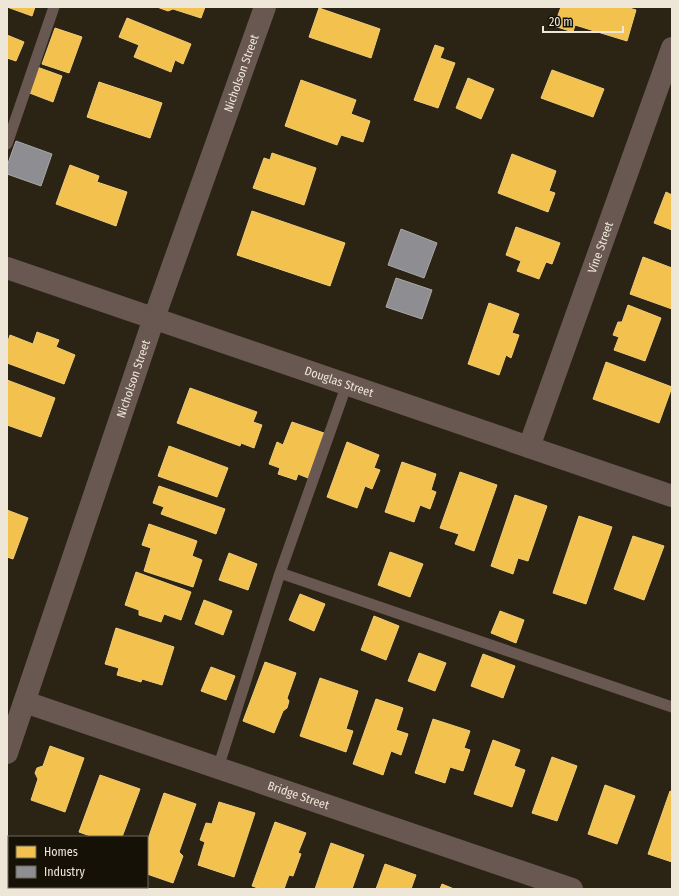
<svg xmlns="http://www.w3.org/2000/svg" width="679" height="896" font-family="'Fira Sans Condensed',sans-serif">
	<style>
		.homes { fill: #f2c14e; stroke: #f1cc77 }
		.industry { fill: #8d8d92; stroke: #aaa8a7 }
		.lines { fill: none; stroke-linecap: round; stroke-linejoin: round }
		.service { stroke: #695751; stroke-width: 11 }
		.minor { stroke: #695751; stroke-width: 22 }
		.labels { text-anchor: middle; stroke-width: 4; stroke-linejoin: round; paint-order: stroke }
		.street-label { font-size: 12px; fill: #eee6d7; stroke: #161107 }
	</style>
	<rect width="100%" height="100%" fill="#2b2415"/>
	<path class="homes" d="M 7,7 L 35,7 L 32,16 Z
		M 157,7 L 205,7 L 201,18 L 173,9 L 168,11 Z
		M 561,7 L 626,7 L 636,10 L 627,41 L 575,25 L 573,32 L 554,26 Z
		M 319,8 L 380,29 L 371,58 L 309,37 Z
		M 127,18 L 191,44 L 183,64 L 175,60 L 171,72 L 134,57 L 139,45 L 119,37 Z
		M 55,28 L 82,37 L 69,73 L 42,64 Z
		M 7,35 L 24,42 L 16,61 L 7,58 Z
		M 435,45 L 444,48 L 440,58 L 455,63 L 438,108 L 414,100 Z
		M 37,67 L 62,76 L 53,102 L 27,92 Z
		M 552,70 L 604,89 L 593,117 L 541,98 Z
		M 468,78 L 494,89 L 481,119 L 456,108 Z
		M 301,80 L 356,100 L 351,114 L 370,121 L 363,142 L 341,135 L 337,145 L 285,126 Z
		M 99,82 L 162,103 L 150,138 L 87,117 Z
		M 272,153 L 316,168 L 304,205 L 253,188 L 264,158 L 270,160 Z
		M 512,154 L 556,171 L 549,191 L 555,193 L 548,212 L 498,193 Z
		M 70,165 L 99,176 L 97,182 L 127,192 L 116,226 L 56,204 Z
		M 666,192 L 672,195 L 672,230 L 654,223 Z
		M 252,211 L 345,243 L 330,286 L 237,255 Z
		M 516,227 L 560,243 L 552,264 L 546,262 L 539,279 L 517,271 L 521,261 L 506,255 Z
		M 643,257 L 672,268 L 672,309 L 630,294 Z
		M 489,303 L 519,314 L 512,333 L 519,335 L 511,358 L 506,355 L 499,375 L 468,364 Z
		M 628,305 L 661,318 L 645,361 L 614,350 L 619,337 L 613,335 L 618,322 L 622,322 Z
		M 37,332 L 59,340 L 56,347 L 75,355 L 64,384 L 7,363 L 7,344 L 10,335 L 33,344 Z
		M 606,362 L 672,387 L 659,423 L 593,399 Z
		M 7,380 L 55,398 L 41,437 L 7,425 Z
		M 190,388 L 257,412 L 253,422 L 262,425 L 254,448 L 241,443 L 240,446 L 177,423 Z
		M 292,422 L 324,433 L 308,478 L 298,474 L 296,480 L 278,474 L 280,468 L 269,464 L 277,442 L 283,445 Z
		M 347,442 L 379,455 L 374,468 L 380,470 L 372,489 L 365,486 L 357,508 L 327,497 Z
		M 169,446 L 228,468 L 217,497 L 158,476 Z
		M 402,462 L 436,474 L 431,490 L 436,492 L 430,509 L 420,505 L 414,522 L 385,512 Z
		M 460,472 L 497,485 L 474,551 L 455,544 L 459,534 L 440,528 Z
		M 159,486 L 225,509 L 216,534 L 161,514 L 164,507 L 153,503 Z
		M 515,495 L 547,506 L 528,561 L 518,558 L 513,574 L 491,566 Z
		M 7,510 L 28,518 L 13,559 L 7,557 Z
		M 579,516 L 612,527 L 586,604 L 553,593 Z
		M 149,524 L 197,541 L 192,556 L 202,560 L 193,587 L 144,571 L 151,548 L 142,545 Z
		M 633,536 L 664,546 L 644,600 L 614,589 Z
		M 390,552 L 423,564 L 410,597 L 378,585 Z
		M 229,553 L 257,564 L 248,590 L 219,580 Z
		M 136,572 L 191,592 L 181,620 L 164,614 L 161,622 L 139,615 L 139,610 L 125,605 Z
		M 300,594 L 325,604 L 314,631 L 289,620 Z
		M 204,600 L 232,611 L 223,635 L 195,624 Z
		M 500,611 L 524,620 L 516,643 L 491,633 Z
		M 374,616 L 399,626 L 386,660 L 361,650 Z
		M 116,628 L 174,647 L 162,685 L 142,679 L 141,682 L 117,675 L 119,668 L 105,664 Z
		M 419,653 L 446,663 L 435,691 L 408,681 Z
		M 483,654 L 515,666 L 503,698 L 471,686 Z
		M 265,662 L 296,673 L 287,698 L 289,701 L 287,708 L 283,711 L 274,733 L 243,721 Z
		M 211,667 L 235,676 L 226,700 L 201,691 Z
		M 320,678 L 358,691 L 346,729 L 353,731 L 346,752 L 300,736 Z
		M 376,699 L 403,708 L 396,730 L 408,734 L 401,755 L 391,751 L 383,775 L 353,764 Z
		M 433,719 L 470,731 L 464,748 L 470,750 L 463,771 L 450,767 L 445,783 L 415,773 Z
		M 493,740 L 520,750 L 514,766 L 525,770 L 512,807 L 474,794 Z
		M 50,746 L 84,758 L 65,812 L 31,800 L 38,779 L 35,773 L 37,768 L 43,766 Z
		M 552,757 L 577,766 L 557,821 L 532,813 Z
		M 100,775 L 140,789 L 122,837 L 93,837 L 79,832 Z
		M 605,785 L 635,796 L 617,844 L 588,834 Z
		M 670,791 L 672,792 L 672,862 L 648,854 Z
		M 164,793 L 196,804 L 179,852 L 183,856 L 173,883 L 147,874 L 147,842 Z
		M 219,802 L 255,813 L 234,877 L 198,865 L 205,842 L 200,840 L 206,823 L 212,824 Z
		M 275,822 L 306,833 L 298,853 L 301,854 L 293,876 L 289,875 L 284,889 L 281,888 L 281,889 L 261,889 L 252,886 Z
		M 331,843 L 364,855 L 352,889 L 315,889 Z
		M 385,864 L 416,875 L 411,889 L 376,889 Z
		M 442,884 L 454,889 L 440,889 Z
		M 57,887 L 82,887 L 81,889 L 56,889 Z"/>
	<path class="industry" d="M 16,141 L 52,154 L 41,186 L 7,174 L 7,166 Z
		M 401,229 L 437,243 L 424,278 L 388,265 Z
		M 396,278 L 432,290 L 422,319 L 386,307 Z"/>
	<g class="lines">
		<path class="service" d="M 7,144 L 54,7
			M 280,573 L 672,707
			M 218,768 L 280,573 L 347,384"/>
		<g class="minor">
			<path id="s1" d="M 7,268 L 672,496"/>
			<path id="s2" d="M 529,447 L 672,48"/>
			<path id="s3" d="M 25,702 L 572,889"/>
			<path id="s4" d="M 7,753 L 154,318 L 265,7"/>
		</g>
	</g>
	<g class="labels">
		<g class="street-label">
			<text dy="4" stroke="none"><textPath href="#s4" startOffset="719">Nicholson Street</textPath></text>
			<text dy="4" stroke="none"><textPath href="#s2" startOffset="212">Vine Street</textPath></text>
			<text dy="4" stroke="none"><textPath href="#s4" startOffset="395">Nicholson Street</textPath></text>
			<text dy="4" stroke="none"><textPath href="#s1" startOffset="351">Douglas Street</textPath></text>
			<text dy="4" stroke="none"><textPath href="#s3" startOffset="289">Bridge Street</textPath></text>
		</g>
	</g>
	<rect width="679" height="896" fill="none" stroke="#eee6d7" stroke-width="16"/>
	<rect x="8" y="836" width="140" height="52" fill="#161107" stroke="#6c665a"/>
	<rect x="16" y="846" width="20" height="12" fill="#f2c14e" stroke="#6c665a"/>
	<text x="44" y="856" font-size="12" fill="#eee6d7">Homes</text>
	<rect x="16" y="866" width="20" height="12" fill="#8d8d92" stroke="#6c665a"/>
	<text x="44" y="876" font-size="12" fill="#eee6d7">Industry</text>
	<path d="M543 26v6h80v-6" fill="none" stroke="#eee6d7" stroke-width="2"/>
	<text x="549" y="26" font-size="12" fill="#eee6d7" stroke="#161107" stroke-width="3" paint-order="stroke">20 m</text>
</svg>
